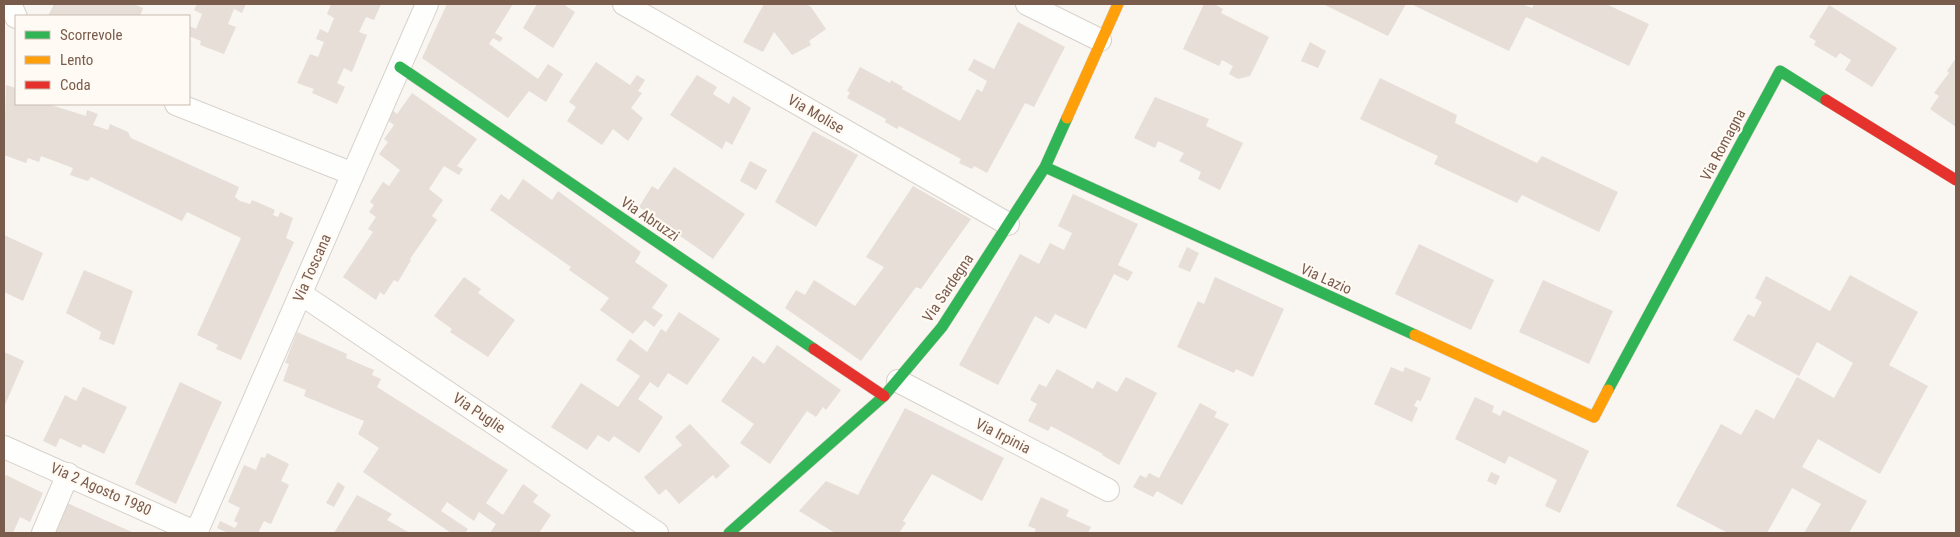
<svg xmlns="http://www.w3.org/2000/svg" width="1960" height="537" font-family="'Roboto Condensed',sans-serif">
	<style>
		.building { fill: #e6ded7 }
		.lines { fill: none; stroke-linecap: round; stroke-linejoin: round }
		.street-casing { stroke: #d7d1cb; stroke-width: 24 }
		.fast-casing { stroke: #d9d2cb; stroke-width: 12 }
		.slow-casing { stroke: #d9d2cb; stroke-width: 12 }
		.jam-casing { stroke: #d9d2cb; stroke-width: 12 }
		.street { stroke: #fefefd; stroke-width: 22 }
		.fast { stroke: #30b455; stroke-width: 11 }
		.slow { stroke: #ff9f0a; stroke-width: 11 }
		.jam { stroke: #e5322d; stroke-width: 11 }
		.labels { text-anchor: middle; stroke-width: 4.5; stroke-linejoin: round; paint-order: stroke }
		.street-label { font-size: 15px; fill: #7a5c4d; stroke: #fffaf3 }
	</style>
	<rect width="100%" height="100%" fill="#f9f5f0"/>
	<path class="building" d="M 54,4 L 133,4 L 143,8 L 140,16 L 48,16 Z
		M 197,4 L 246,4 L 242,13 L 234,9 L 228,24 L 236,27 L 224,54 L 200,45 L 201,41 L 189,36 L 189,26 L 196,29 L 202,14 L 194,10 Z
		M 331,4 L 381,4 L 374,20 L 366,17 L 359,32 L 367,35 L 352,72 L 344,68 L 337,83 L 345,87 L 337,104 L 312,93 L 314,89 L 297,83 L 310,54 L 318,57 L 324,42 L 316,39 L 320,29 L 328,33 L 334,18 L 327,14 Z
		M 447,4 L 513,4 L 495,33 L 503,38 L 500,42 L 493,38 L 489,44 L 538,79 L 548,64 L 563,74 L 546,102 L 529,91 L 508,118 L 422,58 Z
		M 537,4 L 563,4 L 575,12 L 553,48 L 523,28 Z
		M 764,4 L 806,4 L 811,7 L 826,29 L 809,41 L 811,45 L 792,55 L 774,32 L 763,52 L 743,42 Z
		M 1204,4 L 1214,4 L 1223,9 L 1221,13 L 1269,37 L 1250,76 L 1238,79 L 1229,74 L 1233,66 L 1222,60 L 1219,66 L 1183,49 Z
		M 1323,4 L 1406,4 L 1388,36 Z
		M 1411,4 L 1522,4 L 1532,8 L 1534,4 L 1606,4 L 1649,24 L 1629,66 L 1526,17 L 1509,51 Z
		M 1829,5 L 1897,48 L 1872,87 L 1845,70 L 1851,60 L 1840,53 L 1836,58 L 1814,45 L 1816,41 L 1809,37 Z
		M 1018,22 L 1065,47 L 1034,107 L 1025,103 L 987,173 L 974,166 L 972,169 L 959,163 L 961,159 L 899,126 L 897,129 L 885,122 L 886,119 L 847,98 L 850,92 L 847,91 L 860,67 L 890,83 L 891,80 L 903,87 L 902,89 L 960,121 L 977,89 L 982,92 L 987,81 L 968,70 L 974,59 L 994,69 Z
		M 1310,42 L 1326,51 L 1318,68 L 1301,61 Z
		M 1956,58 L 1956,127 L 1930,109 L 1939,96 L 1934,93 L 1949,73 L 1947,71 Z
		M 596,62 L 630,85 L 637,75 L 645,80 L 638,91 L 642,93 L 631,108 L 643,118 L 628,141 L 613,129 L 602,145 L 567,121 L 576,107 L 569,102 Z
		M 697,75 L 717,87 L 713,94 L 729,104 L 733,96 L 751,108 L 732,145 L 726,141 L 722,149 L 670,115 Z
		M 1380,78 L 1457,115 L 1455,123 L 1537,163 L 1542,156 L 1618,192 L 1599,232 L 1522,195 L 1517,203 L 1434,164 L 1438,156 L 1360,119 Z
		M 6,85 L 16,88 L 16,104 L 48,104 L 86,116 L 87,110 L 98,114 L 93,125 L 108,130 L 110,124 L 128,132 L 131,138 L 239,187 L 235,197 L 240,201 L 250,204 L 252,200 L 275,210 L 273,215 L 278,217 L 280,212 L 293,218 L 286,238 L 294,242 L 241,360 L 216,349 L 218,345 L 197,335 L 241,238 L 187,212 L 182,221 L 91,177 L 88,181 L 70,175 L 73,168 L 41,156 L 39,162 L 28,158 L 26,163 L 4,155 Z
		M 412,93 L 477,139 L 457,166 L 463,169 L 459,175 L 444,166 L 429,189 L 443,200 L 432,216 L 437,220 L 410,259 L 411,260 L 398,282 L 394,280 L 384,295 L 380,292 L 376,300 L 343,277 L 373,232 L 368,229 L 376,217 L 369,212 L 374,205 L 370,202 L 383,182 L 389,186 L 400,170 L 379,154 L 388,142 L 384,139 L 394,125 L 386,119 L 392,110 L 397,114 Z
		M 1155,97 L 1209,119 L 1206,126 L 1243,143 L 1220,190 L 1198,179 L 1201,172 L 1179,161 L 1184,153 L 1158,141 L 1155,148 L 1134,138 Z
		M 813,131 L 858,155 L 816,227 L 775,202 Z
		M 750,161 L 767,170 L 756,190 L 740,181 Z
		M 674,167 L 745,214 L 713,259 L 639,207 L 652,186 L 658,190 Z
		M 523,179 L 552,200 L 558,191 L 641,252 L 635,262 L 668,285 L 652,308 L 663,315 L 654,327 L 645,320 L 633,334 L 600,310 L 609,298 L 569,270 L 571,267 L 490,210 L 501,194 L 509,200 Z
		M 913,186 L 971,219 L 921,289 L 916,287 L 861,361 L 785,308 L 796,290 L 805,295 L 814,280 L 855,306 L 884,267 L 866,257 Z
		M 1073,194 L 1138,224 L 1118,265 L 1133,272 L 1128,281 L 1114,274 L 1086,329 L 1055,314 L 1049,324 L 1035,316 L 998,385 L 959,365 L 1020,254 L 1039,264 L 1050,243 L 1064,250 L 1072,233 L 1058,226 Z
		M 4,235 L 43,253 L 23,301 L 4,292 Z
		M 1419,244 L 1494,280 L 1471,330 L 1395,294 Z
		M 1187,247 L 1199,253 L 1190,272 L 1178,267 Z
		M 84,270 L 133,291 L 114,345 L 99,339 L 101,332 L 66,313 Z
		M 1850,275 L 1918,312 L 1889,365 L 1928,386 L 1880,474 L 1818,439 L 1802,467 L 1867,501 L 1849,533 L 1804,533 L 1821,504 L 1792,488 L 1767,533 L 1728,533 L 1676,506 L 1721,424 L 1741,435 L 1756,409 L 1774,419 L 1797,377 L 1834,398 L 1853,363 L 1817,342 L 1799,376 L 1733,340 L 1748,314 L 1754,317 L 1762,302 L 1755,298 L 1766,276 L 1830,311 Z
		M 464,277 L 481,289 L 478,293 L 515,320 L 488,357 L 450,332 L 452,329 L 434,316 Z
		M 1215,277 L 1284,309 L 1253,377 L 1236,369 L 1234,373 L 1177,347 L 1198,301 L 1204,304 Z
		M 1543,280 L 1613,311 L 1589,364 L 1519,332 Z
		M 679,312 L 720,339 L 687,385 L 668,373 L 658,388 L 650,382 L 638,399 L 663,417 L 639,453 L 614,436 L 609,442 L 598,435 L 587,450 L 551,427 L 581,383 L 618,407 L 640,376 L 616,360 L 630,339 L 647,352 L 661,329 L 666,332 Z
		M 297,332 L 347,354 L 346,358 L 374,370 L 372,375 L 381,379 L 377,387 L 508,470 L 486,503 L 503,515 L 523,484 L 538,495 L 533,502 L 551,515 L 539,533 L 490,533 L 496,524 L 479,512 L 474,521 L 447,502 L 441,511 L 468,529 L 465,533 L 451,533 L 363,472 L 379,448 L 358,434 L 364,421 L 304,396 L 306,390 L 283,381 L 289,364 L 285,363 Z
		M 777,345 L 841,390 L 826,410 L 823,407 L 816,417 L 807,411 L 770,464 L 740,443 L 754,424 L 721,401 L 753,356 L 764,364 Z
		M 4,352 L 24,361 L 4,407 Z
		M 1391,367 L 1403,372 L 1405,367 L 1431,378 L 1421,401 L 1417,400 L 1414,406 L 1418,408 L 1412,422 L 1374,404 Z
		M 1057,369 L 1093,389 L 1097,381 L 1117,392 L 1126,377 L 1157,393 L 1119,465 L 1102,455 L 1103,454 L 1051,426 L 1048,431 L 1028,421 L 1037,404 L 1030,400 L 1039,384 L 1046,387 Z
		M 180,382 L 222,402 L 176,504 L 135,484 Z
		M 83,387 L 127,407 L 104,454 L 83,444 L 81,448 L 60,438 L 56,447 L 43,441 L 65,395 L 76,401 Z
		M 1475,397 L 1494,406 L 1492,412 L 1500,416 L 1503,410 L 1589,451 L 1560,513 L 1545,506 L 1557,480 L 1509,456 L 1505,464 L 1455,439 Z
		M 1200,403 L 1217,412 L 1214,417 L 1229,424 L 1182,505 L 1157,491 L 1153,497 L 1133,487 L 1140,475 L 1146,478 L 1149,473 L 1159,478 Z
		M 905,408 L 1004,458 L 982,501 L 932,474 L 903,521 L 906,523 L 899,533 L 835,533 L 799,511 L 826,481 L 858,495 Z
		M 690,424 L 730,466 L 716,479 L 713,475 L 679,504 L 666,489 L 659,495 L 644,477 L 682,445 L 675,437 Z
		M 267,453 L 289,464 L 281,481 L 289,485 L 271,524 L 264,521 L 258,533 L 228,533 L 217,528 L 220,521 L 235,528 L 238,523 L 234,521 L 240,508 L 228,502 L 244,465 L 256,470 L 261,457 L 265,458 Z
		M 1491,472 L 1500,476 L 1496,485 L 1487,481 Z
		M 6,475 L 43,493 L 30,522 L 20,517 L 13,533 L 4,533 L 4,479 Z
		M 338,482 L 345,487 L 334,507 L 326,503 Z
		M 357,495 L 392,514 L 387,520 L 410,533 L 334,533 Z
		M 1041,497 L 1069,510 L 1066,516 L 1091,527 L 1088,533 L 1034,533 L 1036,529 L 1028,526 Z
		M 65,502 L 134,533 L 52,533 Z"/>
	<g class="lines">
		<defs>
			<path id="street" d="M 10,4 L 16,17
				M 624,4 L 1008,224
				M 1027,4 L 1100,40
				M 176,104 L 353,174
				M 301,294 L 657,533
				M 898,381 L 1108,490
				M 4,447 L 197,533
				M 43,533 L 68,474
				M 196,533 L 427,4"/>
			<path id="fast" d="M 400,67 L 814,349
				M 1045,167 L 1415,335
				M 1608,390 L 1780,71 L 1826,100
				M 729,533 L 884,396 L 942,327 L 1045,167 L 1067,118"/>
			<path id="slow" d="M 1067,118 L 1118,4
				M 1415,335 L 1594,417 L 1608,390"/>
			<path id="jam" d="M 1826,100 L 1956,180
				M 814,349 L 884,396"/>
		</defs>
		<use href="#street" class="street-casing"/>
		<use href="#fast" class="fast-casing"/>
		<use href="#slow" class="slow-casing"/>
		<use href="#jam" class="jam-casing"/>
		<use href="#street" class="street"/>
		<use href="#fast" class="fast"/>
		<use href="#slow" class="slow"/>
		<use href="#jam" class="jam"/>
	</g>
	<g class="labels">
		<g class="street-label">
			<text transform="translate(816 114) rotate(30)" y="5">Via Molise</text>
			<text transform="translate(1723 145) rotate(-62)" y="5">Via Romagna</text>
			<text transform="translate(650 219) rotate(34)" y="5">Via Abruzzi</text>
			<text transform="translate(312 268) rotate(-66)" y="5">Via Toscana</text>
			<text transform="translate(1326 279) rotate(24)" y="5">Via Lazio</text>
			<text transform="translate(948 288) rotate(-56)" y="5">Via Sardegna</text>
			<text transform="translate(479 413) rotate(34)" y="5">Via Puglie</text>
			<text transform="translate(1003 436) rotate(27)" y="5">Via Irpinia</text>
			<text transform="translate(101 489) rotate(24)" y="5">Via 2 Agosto 1980</text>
		</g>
	</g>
	<rect width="1960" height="537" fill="none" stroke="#7a5c4d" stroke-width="10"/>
	<rect x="15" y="15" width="175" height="90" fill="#fffaf3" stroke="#cabbb1"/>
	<rect x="25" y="31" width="25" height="8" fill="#30b455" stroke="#cabbb1"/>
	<text x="60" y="40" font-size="15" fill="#7a5c4d">Scorrevole</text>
	<rect x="25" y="56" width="25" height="8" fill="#ff9f0a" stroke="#cabbb1"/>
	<text x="60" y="65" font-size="15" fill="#7a5c4d">Lento</text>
	<rect x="25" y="81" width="25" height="8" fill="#e5322d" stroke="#cabbb1"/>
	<text x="60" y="90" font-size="15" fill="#7a5c4d">Coda</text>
</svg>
